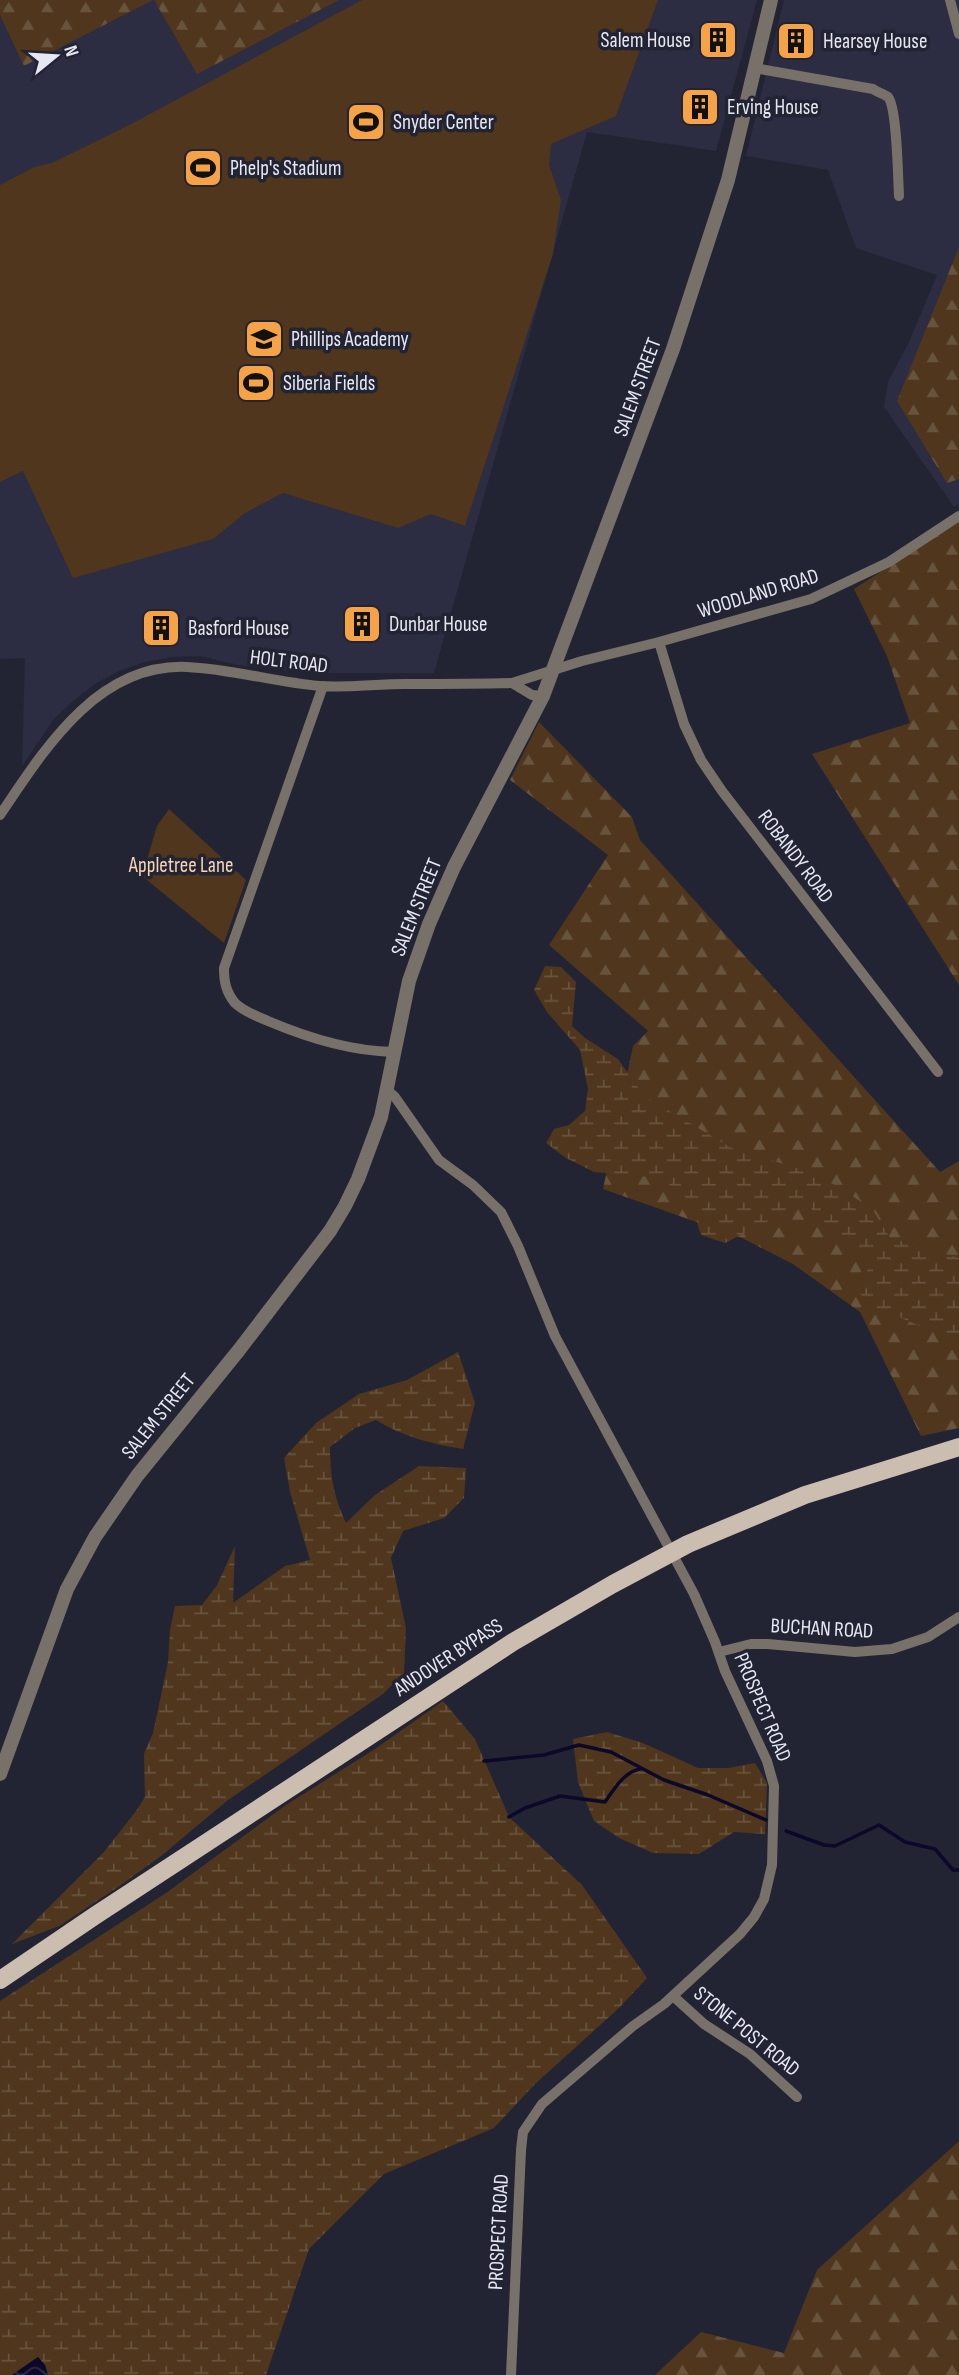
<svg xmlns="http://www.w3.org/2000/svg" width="959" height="2375" font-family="'Sofia Sans Condensed',sans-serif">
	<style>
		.built { fill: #2c2c42 }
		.forest { fill: url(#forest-firs) }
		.wetland { fill: url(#wetland-marsh) }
		.park { fill: #4f361c }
		.water { fill: url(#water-waves) }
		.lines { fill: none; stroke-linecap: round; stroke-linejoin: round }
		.stream { stroke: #0c0829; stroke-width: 3.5 }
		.minor { stroke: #77716a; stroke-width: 10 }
		.tertiary { stroke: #77716a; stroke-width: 14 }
		.primary { stroke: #cbbdb0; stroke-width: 18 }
		.labels { text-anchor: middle; stroke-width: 7; stroke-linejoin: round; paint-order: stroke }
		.poi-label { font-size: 21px; fill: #e6e7f2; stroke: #232433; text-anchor: start }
		.street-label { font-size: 21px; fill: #e6e7f2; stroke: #232433 }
		.park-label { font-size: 21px; fill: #f7d5b5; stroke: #232433 }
	</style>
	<defs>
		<pattern id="forest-firs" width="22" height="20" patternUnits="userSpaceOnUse" patternTransform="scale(1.75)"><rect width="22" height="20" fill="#4f361c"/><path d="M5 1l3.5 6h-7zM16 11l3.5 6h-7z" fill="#68533d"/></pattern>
		<pattern id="wetland-marsh" width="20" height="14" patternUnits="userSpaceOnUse" patternTransform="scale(1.75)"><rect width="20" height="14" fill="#4f361c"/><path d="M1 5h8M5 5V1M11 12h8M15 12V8" fill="none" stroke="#68533d"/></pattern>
		<pattern id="water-waves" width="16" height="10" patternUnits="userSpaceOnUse" patternTransform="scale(1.75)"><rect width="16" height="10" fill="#0c0829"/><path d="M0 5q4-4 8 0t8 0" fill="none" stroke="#2f2c48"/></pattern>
	</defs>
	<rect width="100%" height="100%" fill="#232433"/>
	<path class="built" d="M 61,0 L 757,0 L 716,151 L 587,132 L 434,673 L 326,673 L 288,671 L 238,665 L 200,656 L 172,657 L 145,662 L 119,671 L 95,684 L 73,701 L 53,720 L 22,766 L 25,658 L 0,659 L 0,17 L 41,8 Z
		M 784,0 L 959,0 L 959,504 L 954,507 L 884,407 L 888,382 L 909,342 L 937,275 L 856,248 L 828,170 L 746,156 Z"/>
	<path class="forest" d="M 0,0 L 153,0 L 24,66 L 0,15 Z
		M 154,0 L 339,0 L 197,74 Z
		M 959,247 L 959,479 L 947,483 L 897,401 Z
		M 959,521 L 959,985 L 812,754 L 910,723 L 887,656 L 854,589 Z
		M 539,722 L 632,817 L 640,840 L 940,1172 L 959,1161 L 959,1428 L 921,1436 L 860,1312 L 793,1264 L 742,1238 L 603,1189 L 633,1046 L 648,1031 L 549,945 L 608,855 L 510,780 Z
		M 959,2141 L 959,2375 L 655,2375 L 701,2332 L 784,2353 L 817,2270 Z"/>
	<path class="wetland" d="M 545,966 L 561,967 L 576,982 L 572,1026 L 585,1038 L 618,1059 L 644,1096 L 730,1147 L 799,1169 L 839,1187 L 873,1210 L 890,1238 L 959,1258 L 959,1342 L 901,1318 L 878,1311 L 858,1292 L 873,1257 L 827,1228 L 809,1206 L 792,1209 L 725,1243 L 701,1235 L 690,1201 L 661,1178 L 594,1172 L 566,1158 L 546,1143 L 554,1129 L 569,1125 L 585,1111 L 588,1089 L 580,1050 L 547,1012 L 534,990 Z
		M 458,1352 L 475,1403 L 463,1449 C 431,1444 404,1437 376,1420 L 355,1428 L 330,1447 C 330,1475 334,1498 346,1523 L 375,1495 L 419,1466 L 466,1468 L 464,1498 L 444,1518 L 403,1531 L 391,1558 L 406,1628 L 404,1673 L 383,1694 L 228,1800 L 161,1856 L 118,1887 L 59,1926 L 12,1944 L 104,1852 L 136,1811 L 145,1797 L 144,1754 L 153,1733 L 168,1662 L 170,1630 L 175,1606 L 202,1605 L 217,1585 L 235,1546 L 233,1603 L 285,1566 L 310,1560 L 290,1492 L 284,1458 L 316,1423 L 359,1394 L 407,1380 Z
		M 443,1701 L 475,1739 L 509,1817 L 582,1885 L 647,1978 L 620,2007 L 534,2085 L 494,2128 L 384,2174 L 309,2249 L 266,2375 L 48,2375 L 45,2365 L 38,2357 L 12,2375 L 0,2375 L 0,2001 L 166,1893 L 286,1805 L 375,1749 Z
		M 607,1732 L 643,1743 L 698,1768 L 728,1768 L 755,1763 L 767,1783 L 765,1834 L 734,1832 L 699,1854 L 653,1853 L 619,1838 L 594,1821 L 578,1782 L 573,1739 Z"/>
	<path class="park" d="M 362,0 L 658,0 L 616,116 L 551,144 L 549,165 L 561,200 L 553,254 L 465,526 L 431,514 L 398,528 L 283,493 L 245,513 L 213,539 L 73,578 L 23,471 L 0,482 L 0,185 L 34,167 L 52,163 L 133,123 Z
		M 169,809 L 246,880 L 224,943 L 142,876 L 157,826 Z"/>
	<path class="water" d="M 38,2357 L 45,2365 L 48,2375 L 12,2375 Z"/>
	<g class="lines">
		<path class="stream" d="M 484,1761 L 544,1755 L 579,1745 L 611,1752 L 664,1780 L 708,1795 L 766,1820
			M 509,1817 L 525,1808 L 560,1796 L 605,1802 C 614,1789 624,1772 640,1769
			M 786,1831 L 824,1845 L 835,1846 L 879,1825 L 905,1842 L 935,1849 L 953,1870 L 959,1870"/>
		<path class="minor" d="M 950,0 L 959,34
			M 754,68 L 873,89 C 877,92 884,94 888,97 C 897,107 898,178 899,196
			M 659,642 L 684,724 L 701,760 L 722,791 L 938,1072
			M 512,683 L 582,661 L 659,642 L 811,599 L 889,562 L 959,516
			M 323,686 L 224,968 C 224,982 226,992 235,1003 C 244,1012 257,1016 268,1021 C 308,1038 350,1051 393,1052
			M 0,815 C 44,750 97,663 187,667 C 231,669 275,682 319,686 C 348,688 376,684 405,684 C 440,684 476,684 512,683 L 532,695 L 543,696
			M 386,1089 L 395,1097 L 439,1160 L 473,1185 L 501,1212 L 518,1246 L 555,1336 L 694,1594 L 715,1642 L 725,1671 L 767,1761 L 774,1786 L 772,1865 L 764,1899 L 754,1917 L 740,1934 L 664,2004 L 633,2026 L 542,2104 L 523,2132 L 521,2150 L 511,2375
			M 719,1652 L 751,1644 L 768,1644 L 855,1652 L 892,1649 L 928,1637 L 959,1617
			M 673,1996 L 704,2024 L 750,2054 L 797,2097"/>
		<path class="tertiary" d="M 0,1774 L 67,1589 L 95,1537 L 137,1476 L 239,1350 L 330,1231 L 345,1206 L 358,1179 L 381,1117 L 409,981 L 429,924 L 454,867 L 543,696 L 673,349 L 728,180 L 771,0"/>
		<path class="primary" d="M 0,1980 L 96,1915 L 513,1642 L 613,1584 L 688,1544 L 805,1495 L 959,1447"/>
	</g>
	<defs>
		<symbol id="building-square" viewBox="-11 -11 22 22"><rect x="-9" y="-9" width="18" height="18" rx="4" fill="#f5a346" stroke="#232433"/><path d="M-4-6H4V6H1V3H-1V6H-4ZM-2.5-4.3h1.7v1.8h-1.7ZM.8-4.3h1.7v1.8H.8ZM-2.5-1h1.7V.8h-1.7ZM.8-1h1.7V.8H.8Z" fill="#111"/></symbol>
		<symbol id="stadium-square" viewBox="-11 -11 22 22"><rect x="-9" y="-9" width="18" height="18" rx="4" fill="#f5a346" stroke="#232433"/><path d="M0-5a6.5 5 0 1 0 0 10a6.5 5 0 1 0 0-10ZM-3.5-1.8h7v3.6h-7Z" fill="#111"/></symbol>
		<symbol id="school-square" viewBox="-11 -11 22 22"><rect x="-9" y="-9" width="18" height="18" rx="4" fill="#f5a346" stroke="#232433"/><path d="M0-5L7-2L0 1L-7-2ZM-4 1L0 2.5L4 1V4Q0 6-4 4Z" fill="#111"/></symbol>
	</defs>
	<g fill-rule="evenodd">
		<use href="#building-square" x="696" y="18" width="44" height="44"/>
		<use href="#building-square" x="774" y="19" width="44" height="44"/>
		<use href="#building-square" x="678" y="85" width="44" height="44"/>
		<use href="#stadium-square" x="344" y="100" width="44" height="44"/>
		<use href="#stadium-square" x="181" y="146" width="44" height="44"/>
		<use href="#school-square" x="242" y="317" width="44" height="44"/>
		<use href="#stadium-square" x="234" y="361" width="44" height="44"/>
		<use href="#building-square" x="340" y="602" width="44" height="44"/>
		<use href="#building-square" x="139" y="606" width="44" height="44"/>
	</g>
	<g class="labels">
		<g class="poi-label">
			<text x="691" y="47" text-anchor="end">Salem House</text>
			<text x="823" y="48">Hearsey House</text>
			<text x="727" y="114">Erving House</text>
			<text x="393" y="129">Snyder Center</text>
			<text x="230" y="175">Phelp's Stadium</text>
			<text x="291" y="346">Phillips Academy</text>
			<text x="283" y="390">Siberia Fields</text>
			<text x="389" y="631">Dunbar House</text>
			<text x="188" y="635">Basford House</text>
		</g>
		<g class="street-label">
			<text transform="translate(637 387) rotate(-70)" y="7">SALEM STREET</text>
			<text transform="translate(758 593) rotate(-17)" y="7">WOODLAND ROAD</text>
			<text transform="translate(289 661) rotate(7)" y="7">HOLT ROAD</text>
			<text transform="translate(796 856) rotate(53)" y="7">ROBANDY ROAD</text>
			<text transform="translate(416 907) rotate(-68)" y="7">SALEM STREET</text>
			<text transform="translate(158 1416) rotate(-51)" y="7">SALEM STREET</text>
			<text transform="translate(822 1628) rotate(3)" y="7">BUCHAN ROAD</text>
			<text transform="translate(448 1657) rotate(-33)" y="7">ANDOVER BYPASS</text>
			<text transform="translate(763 1707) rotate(67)" y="7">PROSPECT ROAD</text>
			<text transform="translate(747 2031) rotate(39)" y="7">STONE POST ROAD</text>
			<text transform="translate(498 2232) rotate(-87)" y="7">PROSPECT ROAD</text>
		</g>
		<g class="park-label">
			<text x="181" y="872">Appletree Lane</text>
		</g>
	</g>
	<g transform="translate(56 56) rotate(72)" stroke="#232433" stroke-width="5" paint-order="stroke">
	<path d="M0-5L12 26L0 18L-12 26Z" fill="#e6e7f2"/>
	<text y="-10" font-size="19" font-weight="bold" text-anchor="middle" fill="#e6e7f2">N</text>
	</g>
</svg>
